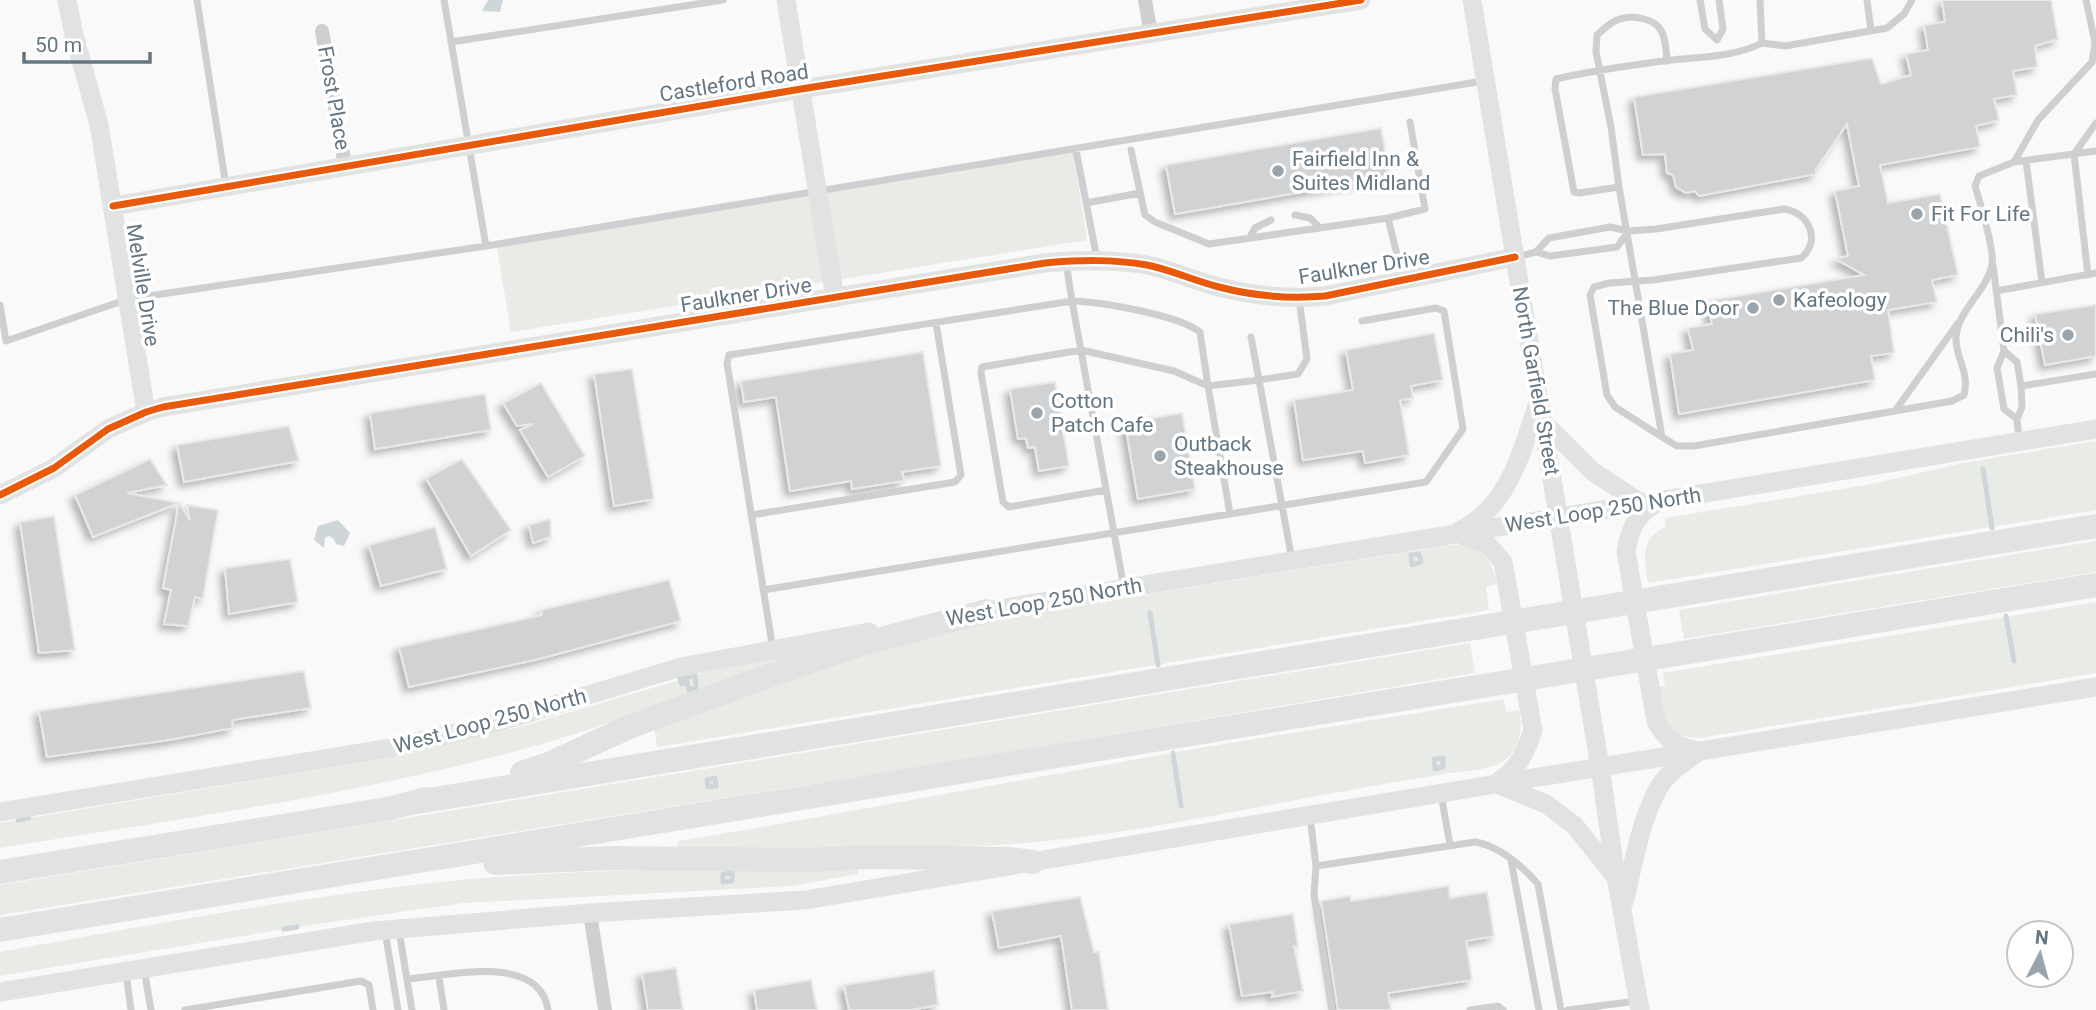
<svg xmlns="http://www.w3.org/2000/svg" width="2096" height="1010" font-family="Roboto,sans-serif">
	<style>
		.green { fill: #e8ebe6 }
		.water { fill: #ced6d9 }
		.lines { fill: none; stroke-linecap: round; stroke-linejoin: round }
		.stream { stroke: #ced6d9; stroke-width: 5 }
		.building { fill: #d0d2d3; stroke: #e8e8e8; stroke-width: 2; filter: url(#shadow) }
		.lane { stroke: #cecfd0; stroke-width: 7 }
		.street { stroke: #cecfd0; stroke-width: 14 }
		.secondary { stroke: #e1e2e2; stroke-width: 19 }
		.highway { stroke: #e1e2e2; stroke-width: 24 }
		.cycleway-casing { stroke: #fff; stroke-width: 11 }
		.cycleway { stroke: #e8590c; stroke-width: 7 }
		.poi-dot { fill: #99a4ac; stroke: #fff; stroke-width: 2.5 }
		.labels { text-anchor: middle; stroke-width: 7; stroke-linejoin: round; paint-order: stroke }
		.street-label { font-size: 21px; fill: #657683; stroke: #fff }
		.poi-label { font-size: 21px; fill: #657683; stroke: #fff; text-anchor: start }
	</style>
	<defs>
		<filter id="shadow"><feDropShadow dx="-5" dy="5" stdDeviation="3.5" flood-color="#0004"/></filter>
	</defs>
	<rect width="100%" height="100%" fill="#f9f9f9"/>
	<path class="green" d="M 1073,151 L 1087,240 L 511,332 L 496,242 Z
		M 2096,441 L 2096,510 L 1648,583 C 1644,560 1640,537 1666,527 L 1665,518 L 1867,485 L 1963,463 Z
		M 2096,541 L 2096,572 L 1684,639 L 1679,610 Z
		M 1449,545 C 1479,543 1491,556 1497,584 L 1486,587 L 1489,610 L 657,747 L 654,725 L 902,643 L 1006,618 Z
		M 2096,602 L 2096,673 L 1700,738 C 1664,738 1663,717 1654,688 L 1665,686 L 1663,673 Z
		M 1470,643 L 1475,673 L 986,756 L 0,915 L 0,885 Z
		M 802,652 C 703,689 604,729 501,755 C 337,798 167,821 0,848 L 0,823 L 399,756 L 519,727 L 707,672 Z
		M 1504,699 L 1506,712 L 1519,710 C 1523,730 1520,750 1502,762 C 1488,770 1466,771 1450,773 C 1419,778 1387,783 1356,789 C 1241,809 1128,836 1011,844 C 900,852 788,850 677,852 L 678,841 L 746,830 L 1205,747 Z
		M 858,868 L 858,874 L 792,886 L 463,903 L 297,927 L 0,976 L 0,952 C 149,926 299,896 450,881 C 586,868 722,869 858,868 Z"/>
	<path class="water" d="M 488,0 L 503,0 L 500,12 L 482,11 Z
		M 338,520 L 350,533 L 344,546 L 336,544 L 334,539 L 329,536 L 325,538 L 324,548 L 314,540 L 318,526 Z"/>
	<g class="lines">
		<path class="stream" d="M 1983,469 L 1992,528
			M 1419,554 L 1421,562 L 1412,565 L 1411,555 Z
			M 1150,613 L 1158,665
			M 2006,616 L 2014,661
			M 695,675 L 696,688 L 689,690 L 687,682 L 682,684 L 680,679 Z
			M 1173,753 L 1181,806
			M 1443,758 L 1443,767 L 1435,769 L 1434,759 Z
			M 715,778 L 716,786 L 708,787 L 707,780 Z
			M 18,820 L 29,818
			M 732,873 L 732,881 L 723,882 L 723,874 Z
			M 284,929 L 297,927"/>
	</g>
	<path class="building" d="M 1942,0 L 2051,0 L 2058,39 L 2035,46 L 2037,67 L 2013,71 L 2017,95 L 1994,99 L 1999,120 L 1976,126 L 1980,147 L 1880,165 L 1888,203 L 1940,194 L 1958,275 L 1932,280 L 1937,302 L 1888,310 L 1894,353 L 1871,356 L 1875,380 L 1679,414 L 1670,354 L 1693,350 L 1688,328 L 1712,324 L 1707,301 L 1864,275 L 1836,259 L 1848,256 L 1835,191 L 1859,186 L 1847,124 L 1816,169 L 1816,174 L 1699,196 L 1695,191 L 1686,193 L 1676,187 L 1673,175 L 1667,173 L 1665,154 L 1643,155 L 1634,97 L 1872,58 L 1881,84 L 1911,75 L 1906,54 L 1928,50 L 1924,25 L 1945,22 Z
		M 1381,128 L 1390,177 L 1175,214 L 1166,165 Z
		M 2096,305 L 2096,356 L 2045,365 L 2035,314 Z
		M 1434,333 L 1443,380 L 1411,386 L 1413,398 L 1400,400 L 1409,455 L 1365,463 L 1363,451 L 1303,460 L 1294,400 L 1353,390 L 1346,350 Z
		M 923,352 L 941,466 L 902,472 L 904,481 L 852,489 L 851,481 L 790,491 L 776,397 L 744,402 L 741,381 Z
		M 632,369 L 654,499 L 614,506 L 594,374 Z
		M 1055,382 L 1069,466 L 1039,471 L 1035,447 L 1028,448 L 1026,438 L 1018,439 L 1010,389 Z
		M 541,383 L 585,456 L 548,477 L 520,430 L 533,424 L 517,426 L 503,403 Z
		M 485,394 L 491,430 L 375,449 L 370,413 Z
		M 1182,413 L 1195,489 L 1138,499 L 1125,423 Z
		M 289,426 L 299,461 L 184,482 L 177,445 Z
		M 150,459 L 167,485 L 127,493 L 179,503 L 93,537 L 75,495 Z
		M 462,459 L 511,530 L 471,556 L 426,478 Z
		M 179,503 L 190,520 L 187,505 L 218,510 L 203,599 L 195,597 L 188,626 L 164,624 L 171,590 L 163,588 Z
		M 54,516 L 75,650 L 39,653 L 20,522 Z
		M 550,519 L 551,537 L 533,543 L 529,525 Z
		M 435,527 L 447,569 L 381,586 L 369,545 Z
		M 290,559 L 298,602 L 229,614 L 225,568 Z
		M 669,580 L 681,621 L 535,660 L 409,687 L 399,647 L 542,615 L 541,610 Z
		M 304,671 L 311,708 L 232,720 L 233,728 L 169,740 L 47,757 L 39,711 Z
		M 1448,886 L 1450,898 L 1487,892 L 1494,936 L 1466,941 L 1472,980 L 1388,993 L 1391,1010 L 1338,1010 L 1321,901 L 1350,896 L 1351,901 Z
		M 1080,897 L 1094,952 L 1099,952 L 1108,1010 L 1072,1010 L 1061,936 L 999,948 L 992,911 Z
		M 1293,914 L 1298,947 L 1294,946 L 1303,991 L 1272,997 L 1273,992 L 1242,996 L 1229,924 Z
		M 676,968 L 683,1010 L 648,1010 L 642,973 Z
		M 934,971 L 938,1005 L 910,1010 L 849,1010 L 844,985 Z
		M 811,980 L 817,1010 L 757,1010 L 754,990 Z"/>
	<g class="lines">
		<path class="lane" d="M 197,0 L 226,186
			M 1700,0 L 1705,29 L 1717,40 L 1723,29 L 1719,0
			M 1867,0 L 1871,31
			M 451,42 L 723,0
			M 1762,43 L 1785,46 L 1887,28 L 1904,14 L 1912,0
			M 1076,150 L 1097,259
			M 1131,150 L 1145,215 L 1155,222 L 1209,244 L 1388,218
			M 2026,161 L 2042,282
			M 2014,162 L 2096,151
			M 1619,187 L 1611,127 L 1596,52 L 1597,35 C 1604,29 1611,21 1620,19 C 1631,15 1653,18 1660,29 C 1666,37 1666,50 1667,61
			M 1086,203 L 1140,193
			M 1295,215 L 1310,218 L 1320,228
			M 1250,237 L 1255,228 L 1271,220
			M 486,246 L 1483,81
			M 1536,252 L 1549,238 L 1610,227 L 1628,231 L 1656,229 L 1784,209 C 1809,212 1822,241 1801,258 L 1653,280 L 1609,283 L 1594,287 L 1590,295 L 1607,395 L 1615,407 L 1662,437 L 1677,446 L 1694,446 L 1952,401 L 1964,395 C 1970,370 1955,359 1956,337 C 1958,310 1986,292 1992,265 C 1995,250 1980,203 1975,186 L 1979,176 L 2014,162 L 2038,120 L 2092,62 L 2095,43 L 2086,0
			M 1517,257 L 1536,252 L 1550,256 L 1617,247 L 1628,232
			M 1066,262 L 1072,301 C 1102,302 1178,315 1200,332 L 1208,386 L 1259,380 L 1251,337
			M 1993,265 L 2004,351
			M 2088,275 L 2074,154 L 2096,123
			M 1403,279 L 1388,218 L 1425,209 L 1410,122
			M 1996,291 L 2096,273
			M 0,305 L 6,341 L 128,299 L 486,246 L 444,0
			M 2021,386 L 2096,374
			M 1895,411 L 1958,323
			M 2017,419 L 2004,409 L 1997,368 L 2004,351 L 2017,362 L 2021,386 L 2022,407 L 2017,419 L 2019,441
			M 1662,437 L 1619,187 L 1579,193 L 1574,192 L 1555,89 L 1556,79 C 1594,70 1632,65 1671,60 C 1700,57 1735,57 1762,43 L 1760,0
			M 1106,490 L 1009,507 L 1003,502 L 981,373 L 982,367 L 1081,350 L 1174,371 L 1208,386 L 1230,514
			M 751,515 L 955,482 L 961,475 L 936,323
			M 1292,560 L 1259,380 L 1298,374 L 1307,359 L 1299,298
			M 763,590 L 1426,482 L 1463,429 L 1444,311 L 1436,308 L 1362,321
			M 773,650 L 727,363 L 729,355 L 1072,301 L 1124,588
			M 1441,794 L 1450,845
			M 1310,816 L 1316,866 L 1475,842 C 1499,846 1522,866 1538,884 L 1561,1010
			M 1511,860 L 1539,1010
			M 1316,866 L 1314,895 L 1332,1010
			M 385,931 L 398,1010
			M 399,931 L 412,1010
			M 144,969 L 151,1010
			M 126,973 L 131,1010
			M 439,977 L 444,1010
			M 407,979 C 448,976 539,952 548,1010
			M 185,1010 L 361,981 L 369,985 L 373,1010
			M 1470,1010 L 1498,1006 L 1503,1010
			M 1568,1010 L 1637,1001"/>
		<path class="street" d="M 1145,0 L 1151,34
			M 322,31 L 345,166
			M 590,913 L 605,1010"/>
		<path class="secondary" d="M 67,0 L 74,35 L 99,125 L 146,412
			M 786,0 L 835,298
			M 1472,0 L 1600,767 L 1616,877 L 1640,1010
			M 113,206 L 801,89 L 1361,0
			M 1544,423 L 1592,471 L 1642,504
			M 0,495 L 54,468 L 108,429 L 146,412 L 163,407 L 1045,263 C 1080,260 1112,259 1147,265 C 1172,270 1194,281 1219,287 C 1253,296 1289,299 1325,296 L 1515,257
			M 1659,502 C 1638,512 1629,529 1626,552 L 1656,721 C 1665,738 1675,746 1694,750
			M 1459,531 C 1510,507 1522,449 1539,400
			M 1462,535 L 1487,544 L 1503,562 L 1533,730 C 1525,754 1518,769 1497,783
			M 974,613 L 2096,429
			M 1497,784 L 1546,804 L 1574,825 L 1616,877
			M 0,812 L 390,748 L 485,726 L 681,667 L 869,632
			M 1624,902 C 1633,867 1642,810 1663,781 C 1673,769 1685,761 1697,753
			M 0,992 L 374,931 L 590,913 L 805,900 L 1496,784 L 2096,687"/>
		<path class="highway" d="M 522,773 L 549,764 L 629,727 L 774,674 L 859,645 L 986,611
			M 411,803 L 2096,526
			M 495,863 L 612,858 L 809,860 L 868,857 L 1008,859 L 1033,862
			M 0,872 L 387,809 L 426,799
			M 0,930 L 2096,585"/>
		<defs>
			<path id="cycleway" d="M 113,206 L 801,89 L 1361,0
				M 0,495 L 54,468 L 108,429 L 146,412 L 163,407 L 1045,263 C 1080,260 1112,259 1147,265 C 1172,270 1194,281 1219,287 C 1253,296 1289,299 1325,296 L 1515,257"/>
		</defs>
		<use href="#cycleway" class="cycleway-casing"/>
		<use href="#cycleway" class="cycleway"/>
	</g>
	<g class="poi-dot">
		<circle cx="1278" cy="171" r="7"/>
		<circle cx="1917" cy="214" r="7"/>
		<circle cx="1779" cy="300" r="7"/>
		<circle cx="1753" cy="308" r="7"/>
		<circle cx="2068" cy="335" r="7"/>
		<circle cx="1037" cy="413" r="7"/>
		<circle cx="1160" cy="456" r="7"/>
	</g>
	<g class="labels">
		<g class="street-label">
			<text transform="translate(734 83) rotate(-9)" y="7">Castleford Road</text>
			<text transform="translate(334 98) rotate(80)" y="7">Frost Place</text>
			<text transform="translate(1364 267) rotate(-9)" y="7">Faulkner Drive</text>
			<text transform="translate(143 285) rotate(81)" y="7">Melville Drive</text>
			<text transform="translate(746 295) rotate(-9)" y="7">Faulkner Drive</text>
			<text transform="translate(1536 381) rotate(80)" y="7">North Garfield Street</text>
			<text transform="translate(1603 510) rotate(-9)" y="7">West Loop 250 North</text>
			<text transform="translate(1044 602) rotate(-10)" y="7">West Loop 250 North</text>
			<text transform="translate(490 721) rotate(-15)" y="7">West Loop 250 North</text>
		</g>
		<g class="poi-label">
			<text x="1292" y="166">Fairfield Inn &amp;<tspan x="1292" dy="24">Suites Midland</tspan></text>
			<text x="1931" y="221">Fit For Life</text>
			<text x="1793" y="307">Kafeology</text>
			<text x="1739" y="315" text-anchor="end">The Blue Door</text>
			<text x="2054" y="342" text-anchor="end">Chili's</text>
			<text x="1051" y="408">Cotton<tspan x="1051" dy="24">Patch Cafe</tspan></text>
			<text x="1174" y="451">Outback<tspan x="1174" dy="24">Steakhouse</tspan></text>
		</g>
	</g>
	<g transform="translate(2040 954) rotate(6)"><circle r="33" fill="#ffffff" stroke="#c1c8cd" stroke-width="2"/>
	<path d="M0-5L12 26L0 18L-12 26Z" fill="#99a4ac"/>
	<text y="-10" font-size="19" font-weight="bold" text-anchor="middle" fill="#657683">N</text>
	</g>
	<path d="M24 52v10h126v-10" fill="none" stroke="#657683" stroke-width="3.5"/>
	<text x="35" y="52" font-size="21" fill="#657683" stroke="#ffffff" stroke-width="5" paint-order="stroke">50 m</text>
</svg>
